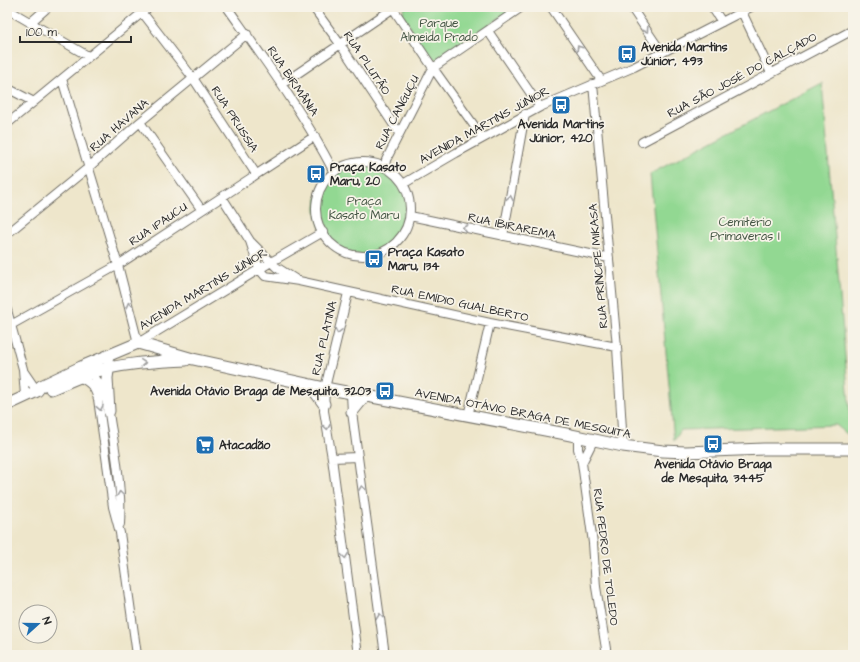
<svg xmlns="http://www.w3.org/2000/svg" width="860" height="662" font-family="'Architects Daughter',sans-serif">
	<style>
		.green { fill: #92d892; stroke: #5e825e }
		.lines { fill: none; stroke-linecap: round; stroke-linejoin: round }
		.minor-casing { stroke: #6f6c63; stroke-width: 10 }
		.major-casing { stroke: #6f6c63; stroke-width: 13 }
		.minor { stroke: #fff; stroke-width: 8 }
		.major { stroke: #fff; stroke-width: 11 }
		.oneway { stroke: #a0a0a0 }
		.labels { text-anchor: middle; stroke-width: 3.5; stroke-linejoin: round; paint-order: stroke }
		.park-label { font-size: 12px; fill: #455645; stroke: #f7f3e8 }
		.poi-label { font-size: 12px; font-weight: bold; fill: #2b2b2b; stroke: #f7f3e8; text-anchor: start }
		.street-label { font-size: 12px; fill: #2b2b2b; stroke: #f7f3e8 }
	</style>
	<rect width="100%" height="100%" fill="#f7f3e8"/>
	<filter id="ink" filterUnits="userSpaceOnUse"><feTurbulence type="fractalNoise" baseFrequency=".025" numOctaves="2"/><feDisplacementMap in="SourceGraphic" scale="8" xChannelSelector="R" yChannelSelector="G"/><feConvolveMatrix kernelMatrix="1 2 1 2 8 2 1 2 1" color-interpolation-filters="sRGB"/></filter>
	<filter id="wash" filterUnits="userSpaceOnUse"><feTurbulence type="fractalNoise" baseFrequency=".012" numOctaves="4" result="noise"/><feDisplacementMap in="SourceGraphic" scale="16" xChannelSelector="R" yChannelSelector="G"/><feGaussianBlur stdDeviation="0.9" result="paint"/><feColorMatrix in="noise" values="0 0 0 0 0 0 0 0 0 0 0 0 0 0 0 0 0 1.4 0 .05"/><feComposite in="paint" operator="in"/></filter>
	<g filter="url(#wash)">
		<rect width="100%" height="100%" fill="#eee6cb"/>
		<path class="green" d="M 405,7 L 516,7 L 437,60 L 427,54 L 402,14 Z
			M 822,83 L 852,438 L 836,425 L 681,430 L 674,441 L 650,174 Z
			M316 208a47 47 0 1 1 94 0a47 47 0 1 1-94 0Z"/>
	</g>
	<g filter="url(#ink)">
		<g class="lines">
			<defs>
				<path id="minor" d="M 227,7 C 266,62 303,112 334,172
					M 313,7 L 340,44 L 399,133
					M 392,7 L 433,68 L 483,138
					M 551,7 L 601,80
					M 631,7 L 662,53
					M 712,7 L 722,22
					M 7,9 L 88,56
					M 142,12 L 193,78 L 256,174
					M 742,12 L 771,73
					M 30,23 L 48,7
					M 488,31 L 540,107
					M 62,79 L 118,265 L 138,343 L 271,262 L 323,232
					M 282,84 L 395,7
					M 593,84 L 617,347 L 623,446
					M 7,88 L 34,102
					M 140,122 L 201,209
					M 7,124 L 149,7
					M 642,142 L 853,30
					M316 209a47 47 0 1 1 94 0a47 47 0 1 1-94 0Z
					M 385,167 L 386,160 L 433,68 L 522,7
					M 403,184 L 456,153 L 540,107 L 634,67 L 751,7
					M 222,197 L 250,241 L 276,267 L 295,279
					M 410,216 L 609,258
					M 7,234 L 89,167 L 140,122 L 247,34
					M 503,236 L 525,114
					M 250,241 L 259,269 L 265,276 L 299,281 L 490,323 L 617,347
					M 348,293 L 325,388 L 324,411 L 332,458 L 358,655
					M 7,310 L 23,369 L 25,396
					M 11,325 L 118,265 L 315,136
					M 88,371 C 95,375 99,383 103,390 C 108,401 109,414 111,426 C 117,458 122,492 120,524
					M 24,372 L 37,391
					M 80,378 C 91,382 95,388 98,399 L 113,507 L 120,533 L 137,655
					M 351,394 L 352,412 L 358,457 L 385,655
					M 468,416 L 490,323
					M 578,437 L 578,449 L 582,463 L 593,543 L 596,587 L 607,655
					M 332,458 L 358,457
					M 582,463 L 593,441"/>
				<path id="major" d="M 310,385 L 324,404
					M 51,389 C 64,384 78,377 91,373 C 121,363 154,362 186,360
					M 7,405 L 37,391 L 41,386 L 81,367 L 138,343 L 193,359 L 325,388 L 566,434 L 623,446 L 663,451 L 686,452 L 764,449 L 853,449
					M 109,411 L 107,378 L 109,364
					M 352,412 L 365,396"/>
			</defs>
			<use href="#minor" class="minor-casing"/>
			<use href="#major" class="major-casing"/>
			<use href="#minor" class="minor"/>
			<use href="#major" class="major"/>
		</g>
		<defs><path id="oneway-chevron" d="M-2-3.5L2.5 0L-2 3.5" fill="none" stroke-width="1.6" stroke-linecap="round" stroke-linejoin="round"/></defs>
		<g class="oneway">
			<use href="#oneway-chevron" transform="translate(646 30) rotate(56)"/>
			<use href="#oneway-chevron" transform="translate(579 48) rotate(-124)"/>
			<use href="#oneway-chevron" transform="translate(510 198) rotate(-80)"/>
			<use href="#oneway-chevron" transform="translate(465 228) rotate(-168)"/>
			<use href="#oneway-chevron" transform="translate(129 305) rotate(-104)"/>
			<use href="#oneway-chevron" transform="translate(338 331) rotate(103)"/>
			<use href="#oneway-chevron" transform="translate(143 363) rotate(-5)"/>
			<use href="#oneway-chevron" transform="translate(100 408) rotate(79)"/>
			<use href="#oneway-chevron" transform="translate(327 427) rotate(81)"/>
			<use href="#oneway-chevron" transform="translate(362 488) rotate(-98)"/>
			<use href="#oneway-chevron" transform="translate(120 494) rotate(-97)"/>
			<use href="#oneway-chevron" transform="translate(345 556) rotate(82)"/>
			<use href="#oneway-chevron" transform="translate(380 616) rotate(-98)"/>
		</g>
	</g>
	<defs>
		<symbol id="bus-square" viewBox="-11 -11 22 22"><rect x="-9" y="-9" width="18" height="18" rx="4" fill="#1f6fb2" stroke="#f7f3e8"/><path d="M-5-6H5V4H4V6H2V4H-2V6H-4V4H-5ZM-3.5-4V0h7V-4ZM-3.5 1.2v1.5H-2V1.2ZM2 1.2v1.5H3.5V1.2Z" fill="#fff"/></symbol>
		<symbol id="supermarket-square" viewBox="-11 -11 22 22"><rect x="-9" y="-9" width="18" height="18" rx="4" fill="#1f6fb2" stroke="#f7f3e8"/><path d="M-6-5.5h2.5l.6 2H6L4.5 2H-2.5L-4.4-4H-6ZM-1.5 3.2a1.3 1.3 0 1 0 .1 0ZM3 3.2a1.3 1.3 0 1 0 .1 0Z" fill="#fff"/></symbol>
	</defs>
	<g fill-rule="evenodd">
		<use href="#bus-square" x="616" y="43" width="22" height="22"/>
		<use href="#bus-square" x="550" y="94" width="22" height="22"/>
		<use href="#bus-square" x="305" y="163" width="22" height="22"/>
		<use href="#bus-square" x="363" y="248" width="22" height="22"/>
		<use href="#bus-square" x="374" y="380" width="22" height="22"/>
		<use href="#bus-square" x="702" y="433" width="22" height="22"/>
		<use href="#supermarket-square" x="194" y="434" width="22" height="22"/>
	</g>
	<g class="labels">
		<g class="park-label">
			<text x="439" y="27">Parque<tspan x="439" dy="14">Almeida Prado</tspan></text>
			<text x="364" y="205">Praça<tspan x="364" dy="14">Kasato Maru</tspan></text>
			<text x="745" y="226">Cemitério<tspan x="745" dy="14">Primaveras I</tspan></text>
		</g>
		<g class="poi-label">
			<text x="641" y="51">Avenida Martins<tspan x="641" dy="14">Júnior, 493</tspan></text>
			<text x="561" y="128" text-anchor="middle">Avenida Martins<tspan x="561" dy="14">Júnior, 420</tspan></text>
			<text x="330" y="171">Praça Kasato<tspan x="330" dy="14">Maru, 20</tspan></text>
			<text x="388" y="256">Praça Kasato<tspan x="388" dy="14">Maru, 134</tspan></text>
			<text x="371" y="395" text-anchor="end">Avenida Otávio Braga de Mesquita, 3203</text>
			<text x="219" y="449">Atacadão</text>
			<text x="713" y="468" text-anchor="middle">Avenida Otávio Braga<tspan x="713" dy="14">de Mesquita, 3445</tspan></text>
		</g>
		<g class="street-label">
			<text transform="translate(367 63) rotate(56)" y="4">RUA PLUTÃO</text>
			<text transform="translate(742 75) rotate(-28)" y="4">RUA SÃO JOSÉ DO CALÇADO</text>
			<text transform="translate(293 81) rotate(56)" y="4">RUA BIRMÂNIA</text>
			<text transform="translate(397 112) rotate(-63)" y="4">RUA CANGUÇU</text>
			<text transform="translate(235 119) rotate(57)" y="4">RUA PRUSSIA</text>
			<text transform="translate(119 125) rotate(-41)" y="4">RUA HAVANA</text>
			<text transform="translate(484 125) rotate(-29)" y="4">AVENIDA MARTINS JÚNIOR</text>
			<text transform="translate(158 224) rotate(-34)" y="4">RUA IPAUCU</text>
			<text transform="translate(512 226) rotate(12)" y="4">RUA IBIRAREMA</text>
			<text transform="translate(598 266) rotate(-95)" y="4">RUA PRÍNCIPE MIKASA</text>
			<text transform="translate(203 289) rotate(-31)" y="4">AVENIDA MARTINS JÚNIOR</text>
			<text transform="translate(460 303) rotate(12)" y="4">RUA EMÍDIO GUALBERTO</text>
			<text transform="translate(324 338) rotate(-77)" y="4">RUA PLATINA</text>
			<text transform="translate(523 413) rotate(11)" y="4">AVENIDA OTÁVIO BRAGA DE MESQUITA</text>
			<text transform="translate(606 557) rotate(83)" y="4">RUA PEDRO DE TOLEDO</text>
		</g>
	</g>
	<rect width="860" height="662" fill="none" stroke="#f7f3e8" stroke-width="24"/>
	<g transform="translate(38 624) rotate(69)"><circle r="19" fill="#f7f3e8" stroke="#a5a39c"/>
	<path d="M0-3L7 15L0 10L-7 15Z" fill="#1f6fb2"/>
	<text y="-6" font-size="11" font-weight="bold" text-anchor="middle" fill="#2b2b2b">N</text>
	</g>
	<path d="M20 36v6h111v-6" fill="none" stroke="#2b2b2b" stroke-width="2"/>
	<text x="26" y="36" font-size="12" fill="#2b2b2b" stroke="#f7f3e8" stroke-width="3" paint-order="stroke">100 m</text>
</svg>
